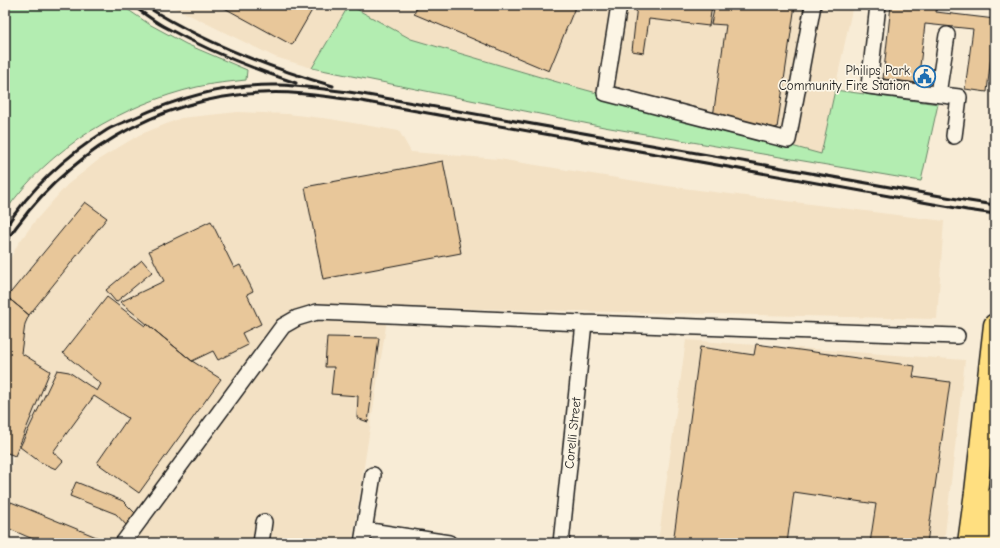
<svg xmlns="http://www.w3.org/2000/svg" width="1000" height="548" font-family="'Comic Neue',sans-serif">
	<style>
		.built { fill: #f3e1c4 }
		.green { fill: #b3edb1; stroke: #688466 }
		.building { fill: #e8c79a; stroke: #1c1c1c }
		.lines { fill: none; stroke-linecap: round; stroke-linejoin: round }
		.minor-casing { stroke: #1c1c1c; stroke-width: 18 }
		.highway-casing { stroke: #1c1c1c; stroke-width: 25 }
		.minor { stroke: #fcf5e5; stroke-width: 15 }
		.highway { stroke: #ffdf80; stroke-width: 22 }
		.rail { stroke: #1c1c1c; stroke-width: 3 }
		.labels { text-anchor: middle; stroke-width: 3.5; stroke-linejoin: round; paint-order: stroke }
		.poi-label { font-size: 13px; fill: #1c1c1c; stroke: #fcf5e5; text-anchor: end }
		.street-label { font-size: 13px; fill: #1c1c1c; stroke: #fcf5e5 }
	</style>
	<rect width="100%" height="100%" fill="#f8ecd6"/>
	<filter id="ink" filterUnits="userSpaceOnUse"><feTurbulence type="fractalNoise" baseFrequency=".025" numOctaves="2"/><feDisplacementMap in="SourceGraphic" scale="8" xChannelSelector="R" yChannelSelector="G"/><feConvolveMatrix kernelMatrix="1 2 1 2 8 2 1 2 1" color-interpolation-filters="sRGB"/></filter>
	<g filter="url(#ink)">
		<path class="built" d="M 169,5 L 853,5 L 821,154 L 564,84 L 411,39 L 349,5 L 312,68 L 275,57 Z
			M 238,112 L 288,114 L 330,119 L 399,131 L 411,152 L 499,159 L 667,186 L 944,221 L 937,319 L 389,307 L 352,543 L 42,543 L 5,527 L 5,492 L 14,456 L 5,452 L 5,268 L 18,244 L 35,221 L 67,185 L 101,158 L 139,135 L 181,118 Z
			M 686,340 L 965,360 L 944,543 L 658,543 Z"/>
		<path class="green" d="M 5,5 L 121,5 L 149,24 L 186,44 L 247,70 L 246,80 C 230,82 213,83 197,87 C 122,105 49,147 5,212 Z
			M 349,5 L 411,39 L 564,84 L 821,154 L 835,90 L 938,104 L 921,181 L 604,127 L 312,68 Z"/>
		<path class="building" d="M 219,5 L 315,5 L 292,45 Z
			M 418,5 L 576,5 L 549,71 L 414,14 Z
			M 637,5 L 712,5 L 709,26 L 649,19 L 644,53 L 632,51 Z
			M 715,5 L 795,5 L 777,128 L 713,117 L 726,25 L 711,24 Z
			M 891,5 L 937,5 L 936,12 L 995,19 L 987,92 L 965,89 L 973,29 L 925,24 L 918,83 L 883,79 Z
			M 443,161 L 461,253 L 323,279 L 305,187 Z
			M 85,202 L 107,218 L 29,315 L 7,297 Z
			M 211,221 L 234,268 L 240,265 L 253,291 L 247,294 L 261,324 L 242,333 L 248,345 L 218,360 L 213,351 L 192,361 L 120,302 L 164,281 L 149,251 Z
			M 142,260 L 152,272 L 116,302 L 106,290 Z
			M 7,297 L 29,315 L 25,324 L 21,353 L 50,371 L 15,456 L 5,452 L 5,301 Z
			M 107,297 L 145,326 L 147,324 L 192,361 L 221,379 L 139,493 L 97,463 L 128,418 L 94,396 L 53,452 L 63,461 L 56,469 L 40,462 L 20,447 L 57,370 L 69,372 L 97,391 L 101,384 L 63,353 Z
			M 327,337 L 379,338 L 368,422 L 357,418 L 358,396 L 331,394 L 334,367 L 325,367 Z
			M 756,344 L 915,366 L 913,377 L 950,382 L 927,543 L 870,543 L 876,504 L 794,492 L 787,543 L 673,543 L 700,347 L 754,355 Z
			M 76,482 L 123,501 L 137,515 L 127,526 L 116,514 L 70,496 Z
			M 11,502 L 111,543 L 42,543 L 5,527 L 5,515 Z"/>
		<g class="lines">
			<defs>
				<path id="minor" d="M 619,5 L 605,93 L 788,140 L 813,5
					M 878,5 L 869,86 L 959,97 L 954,136
					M 938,94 L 947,35
					M 364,530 L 449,543
					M 123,543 L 283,326 L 297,318 L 317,312 L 584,323 L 957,336
					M 261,543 L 264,522
					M 362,543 L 373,475
					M 561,543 L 584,323"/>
				<path id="highway" d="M 969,543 L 976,492 L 995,325
					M 988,543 L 995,499"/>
			</defs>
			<use href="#minor" class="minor-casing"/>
			<use href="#highway" class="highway-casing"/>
			<use href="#minor" class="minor"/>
			<use href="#highway" class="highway"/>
			<path class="rail" d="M 132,5 C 142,12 152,20 163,26 C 205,49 250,68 296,83
				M 144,5 C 203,42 266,67 333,86
				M 5,228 C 31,188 67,155 107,130 C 115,125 125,122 134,118 C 179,97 228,84 278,85 C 306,86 334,90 362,94 L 969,201 L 995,205
				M 5,243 C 63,155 155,98 262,93 C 295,91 328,97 361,101 L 967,210 L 995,214"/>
		</g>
	</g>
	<defs>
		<symbol id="civic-ring" viewBox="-11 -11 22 22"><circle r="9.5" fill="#fcf5e5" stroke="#1f6fb2" stroke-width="1.5"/><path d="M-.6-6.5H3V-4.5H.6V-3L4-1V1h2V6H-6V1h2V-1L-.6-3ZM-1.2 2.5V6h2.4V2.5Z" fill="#1f6fb2"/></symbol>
	</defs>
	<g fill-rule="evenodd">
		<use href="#civic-ring" x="912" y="64" width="25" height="25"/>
	</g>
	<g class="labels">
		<g class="poi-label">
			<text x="910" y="75">Philips Park<tspan x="910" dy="15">Community Fire Station</tspan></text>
		</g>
		<g class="street-label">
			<text transform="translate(572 433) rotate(-84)" y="5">Corelli Street</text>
		</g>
	</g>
	<rect width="1000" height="548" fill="none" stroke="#fcf5e5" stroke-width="20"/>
	<rect x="10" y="10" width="980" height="528" fill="none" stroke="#1c1c1c" stroke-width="1.5" filter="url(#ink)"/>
</svg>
